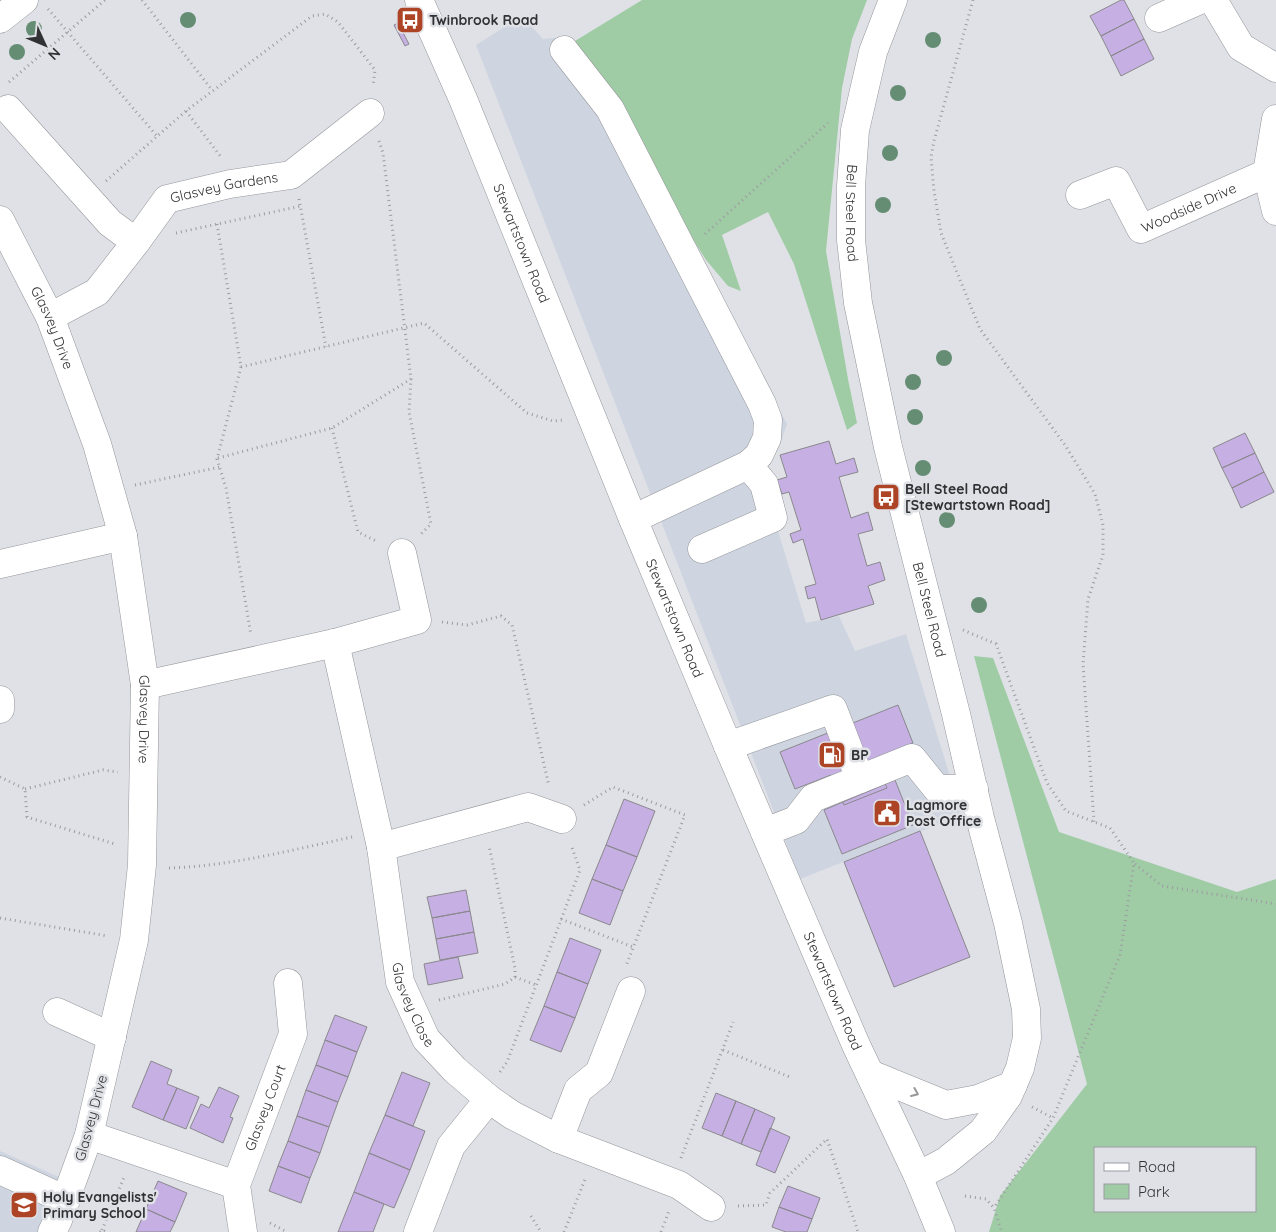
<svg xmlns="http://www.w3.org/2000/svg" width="1276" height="1232" font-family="Quicksand,sans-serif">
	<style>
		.built { fill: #ced5e0 }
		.green { fill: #a0cca5; fill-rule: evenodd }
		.building { fill: #c6b0e3; stroke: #8a888d }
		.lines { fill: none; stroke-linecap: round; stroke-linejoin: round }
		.minor-casing { stroke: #94969b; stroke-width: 29 }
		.major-casing { stroke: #94969b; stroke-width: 29 }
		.path { stroke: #9b9ca0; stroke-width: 3; stroke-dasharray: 1 4; stroke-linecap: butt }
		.minor { stroke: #fff; stroke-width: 28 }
		.major { stroke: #fff; stroke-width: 28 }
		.tree { fill: #648d74 }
		.oneway { stroke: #98989a }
		.labels { text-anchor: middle; stroke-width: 5; stroke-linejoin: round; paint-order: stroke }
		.poi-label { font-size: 14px; font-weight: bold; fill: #313234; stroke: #dfe1e6; text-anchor: start }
		.street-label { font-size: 14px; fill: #313234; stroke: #dfe1e6 }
	</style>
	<rect width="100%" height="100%" fill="#dfe1e6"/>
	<path class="built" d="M 522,16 L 543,39 L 568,37 L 600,78 L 787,424 L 778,450 L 760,472 L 806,623 L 839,616 L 855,651 L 906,634 L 962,815 L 800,879 L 476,45 Z
		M 0,1151 L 59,1177 L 38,1232 L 0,1232 Z"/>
	<path class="green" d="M 642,0 L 867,0 L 852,39 L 842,88 L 826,251 L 848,379 L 857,423 L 847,430 L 794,264 L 768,212 L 722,235 L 741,291 L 728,286 L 706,260 L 655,179 L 575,41 Z
		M 974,656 L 993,658 L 1059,832 L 1237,892 L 1276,879 L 1276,1232 L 989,1232 L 1000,1196 L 1087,1084 ZM 1255,1148 L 1255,1211 L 1095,1211 L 1095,1148 Z"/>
	<path class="building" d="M 1121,0 L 1124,0 L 1134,19 L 1101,36 L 1090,16 Z
		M 1134,19 L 1144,39 L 1111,56 L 1101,36 Z
		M 398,23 L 409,44 L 405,46 L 394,25 Z
		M 1144,39 L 1154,59 L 1121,76 L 1111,56 Z
		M 1245,433 L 1255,453 L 1222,468 L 1213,448 Z
		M 829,441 L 836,464 L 854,458 L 858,472 L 839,477 L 851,518 L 868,512 L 873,530 L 858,534 L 867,566 L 880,562 L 885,580 L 868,586 L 874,604 L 821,620 L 815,597 L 808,599 L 805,587 L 816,584 L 803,539 L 793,543 L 790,534 L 801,530 L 789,492 L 782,494 L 777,480 L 787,477 L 780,455 Z
		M 1255,453 L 1264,472 L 1232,488 L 1222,468 Z
		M 1264,472 L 1274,492 L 1241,508 L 1232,488 Z
		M 898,705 L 913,743 L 875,758 L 887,788 L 844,805 L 831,775 L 795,789 L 780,752 Z
		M 895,780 L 913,825 L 842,854 L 824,810 Z
		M 624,799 L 655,811 L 637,857 L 606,845 Z
		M 920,831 L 970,957 L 894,987 L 844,862 Z
		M 606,845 L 637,857 L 623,891 L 592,879 Z
		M 592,879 L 623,891 L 610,925 L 579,913 Z
		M 466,890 L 470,911 L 432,918 L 427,897 Z
		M 470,911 L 474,932 L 436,939 L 432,918 Z
		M 474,932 L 478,953 L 440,960 L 436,939 Z
		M 570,938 L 601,950 L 588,984 L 557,972 Z
		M 458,957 L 463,978 L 428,985 L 424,964 Z
		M 557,972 L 588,984 L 575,1018 L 544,1006 Z
		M 544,1006 L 575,1018 L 561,1052 L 530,1040 Z
		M 335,1015 L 367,1027 L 357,1052 L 325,1040 Z
		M 325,1040 L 357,1052 L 348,1077 L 316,1065 Z
		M 151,1061 L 172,1070 L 167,1084 L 177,1088 L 163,1120 L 132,1107 Z
		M 316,1065 L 348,1077 L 338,1102 L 306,1090 Z
		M 402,1072 L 430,1083 L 413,1126 L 385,1115 Z
		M 219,1087 L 239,1096 L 230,1117 L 233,1118 L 223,1143 L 190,1128 L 201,1104 L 209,1108 Z
		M 177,1088 L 199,1097 L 186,1129 L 163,1120 Z
		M 306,1090 L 338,1102 L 329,1127 L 297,1116 Z
		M 716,1093 L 736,1101 L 722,1136 L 702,1128 Z
		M 736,1101 L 755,1109 L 741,1144 L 722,1136 Z
		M 755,1109 L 775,1118 L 761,1152 L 741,1144 Z
		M 385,1115 L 425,1131 L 410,1170 L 369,1153 Z
		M 297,1116 L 329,1127 L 320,1153 L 288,1141 Z
		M 770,1128 L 790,1137 L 775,1173 L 756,1165 Z
		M 288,1141 L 320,1153 L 310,1178 L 278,1166 Z
		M 369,1153 L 410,1170 L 394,1208 L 354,1192 Z
		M 278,1166 L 310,1178 L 301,1203 L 269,1191 Z
		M 158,1181 L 187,1193 L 175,1222 L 146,1209 Z
		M 788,1186 L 820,1198 L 812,1219 L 779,1207 Z
		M 354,1192 L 384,1204 L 373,1232 L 338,1232 Z
		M 779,1207 L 812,1219 L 807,1232 L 786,1232 L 772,1227 Z
		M 146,1209 L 175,1222 L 170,1232 L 136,1232 Z"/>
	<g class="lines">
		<defs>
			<g id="minor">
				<path id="s1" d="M 893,0 L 873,52 L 855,130 L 851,186 L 851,240 L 858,303 L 888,447 L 956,714 L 980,818 L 1008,923 L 1026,1009 L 1027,1038 L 1020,1068 L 1008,1096 L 983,1131 L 946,1161 L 918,1176"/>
				<path d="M 1213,0 L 1241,47 L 1276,68"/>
				<path d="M 1159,18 L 1200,0"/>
				<path d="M 0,19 L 24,0"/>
				<path d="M 564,50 L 610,109 L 762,404 L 768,420 L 767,438 L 759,455 L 748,465 L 633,519"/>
				<path d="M 8,109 L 110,223 L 136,242"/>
				<path d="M 1276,119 L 1267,173 L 1276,211"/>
				<path id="s2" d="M 1080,195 L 1116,181 L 1141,229 L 1267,173"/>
				<path id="s3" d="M 0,220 L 50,317 L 97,444 L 123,536 L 145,685 L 142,865 L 134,940 L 89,1135 L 58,1220 L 52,1232"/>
				<path id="s4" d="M 50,317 L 97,292 L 136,242 L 167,199 L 230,184 L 291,175 L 370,113"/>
				<path d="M 702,549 L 773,518 L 764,484 L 748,465"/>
				<path d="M 0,564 L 123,536"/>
				<path id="s5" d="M 335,643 L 381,847 L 400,982 L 426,1039 L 455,1070 L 489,1099 L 512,1115 L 559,1139 L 679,1185 L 711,1207"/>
				<path d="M 145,685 L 335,643 L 417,620 L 402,553"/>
				<path d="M 0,700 L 0,709"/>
				<path d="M 728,746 L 833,709 L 860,779 L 813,798 L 796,820 L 765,832"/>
				<path d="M 860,779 L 912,758 L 937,789 L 974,789"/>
				<path d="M 381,847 L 528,807 L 562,819"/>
				<path d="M 57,1012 L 112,1037"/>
				<path d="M 870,1074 L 946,1105 L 978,1099 L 1013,1085"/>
				<path d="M 89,1135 L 236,1185"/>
				<path d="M 559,1139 L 578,1090 L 599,1073 L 631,991"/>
				<path d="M 0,1170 L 66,1200"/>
				<path id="s6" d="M 243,1232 L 236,1185 L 293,1034 L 288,983"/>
				<path d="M 418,1232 L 451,1146 L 489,1099"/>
			</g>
			<g id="major">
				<path id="s7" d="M 419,0 L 463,99 L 633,519 L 728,746 L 856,1045 L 918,1176 L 941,1232"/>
			</g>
		</defs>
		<use href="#minor" class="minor-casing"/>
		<use href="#major" class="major-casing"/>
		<path class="path" d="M 142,0 L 212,90
			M 973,0 L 934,141 L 931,157 L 934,191 L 941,233 L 980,329 L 1065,445 L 1095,494 L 1103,525 L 1103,555 L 1088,599 L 1083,664 L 1094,822
			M 48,9 L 157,136
			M 9,82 L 105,0
			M 186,111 L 221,157
			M 379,141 L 383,153 L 411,379 L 409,412 L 431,524 L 420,535
			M 106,181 L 186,111 L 312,16 L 325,14 L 338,22 L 375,70 L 373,86
			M 299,199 L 326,347
			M 217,224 L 241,367 L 217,459 L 226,488 L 251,635
			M 176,233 L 301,206
			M 705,234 L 828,123
			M 241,367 L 424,323 L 527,413 L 553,421 L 564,420
			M 332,428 L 358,532 L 378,542
			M 218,458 L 332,428 L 411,379
			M 135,485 L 220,467
			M 442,622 L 467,625 L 501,616 L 512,625 L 549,786
			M 963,630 L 996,644 L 1047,783 L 1066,811 L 1110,828 L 1134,863 L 1120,955 L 1053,1118 L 994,1208
			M 0,777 L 25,789 L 27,817 L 115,844
			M 25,789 L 103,770 L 118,772
			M 584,805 L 613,787 L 685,815 L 626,966
			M 1135,864 L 1162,886 L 1276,904
			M 169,868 C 231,866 292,850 352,837
			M 0,918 L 108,936
			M 561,919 L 633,947
			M 515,977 L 536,985
			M 439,1000 L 505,984 L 515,977 L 515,968 L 489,846
			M 723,1050 L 790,1077
			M 500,1072 L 507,1062 L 580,870 L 571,845
			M 1032,1107 L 1053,1118
			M 681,1158 L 733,1022
			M 965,1196 L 986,1199 L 994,1208 L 1002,1232
			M 738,1206 L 766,1205 L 770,1193 L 827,1139 L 858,1232
			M 531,1216 L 541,1232
			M 270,1223 L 287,1232
			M 102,1230 L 125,1175
			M 100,1232 L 102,1230 L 107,1232
			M 564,1232 L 586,1177
			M 661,1232 L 669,1211"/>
		<use href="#minor" class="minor"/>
		<use href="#major" class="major"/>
	</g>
	<g class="tree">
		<circle cx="188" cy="20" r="8"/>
		<circle cx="34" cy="29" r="8"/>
		<circle cx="933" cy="40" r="8"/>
		<circle cx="17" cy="52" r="8"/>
		<circle cx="898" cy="93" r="8"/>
		<circle cx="890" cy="153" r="8"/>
		<circle cx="883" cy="205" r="8"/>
		<circle cx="944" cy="358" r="8"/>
		<circle cx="913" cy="382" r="8"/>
		<circle cx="915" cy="417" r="8"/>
		<circle cx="923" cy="468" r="8"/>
		<circle cx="947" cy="520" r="8"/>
		<circle cx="979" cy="605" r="8"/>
	</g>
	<defs><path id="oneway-chevron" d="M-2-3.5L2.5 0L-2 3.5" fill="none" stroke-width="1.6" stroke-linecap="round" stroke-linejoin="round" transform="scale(1.25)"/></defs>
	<use class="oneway" href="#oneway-chevron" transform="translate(915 1093) rotate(23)"/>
	<defs>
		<symbol id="bus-square" viewBox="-11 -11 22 22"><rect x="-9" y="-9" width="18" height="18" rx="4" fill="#ac4425" stroke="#dfe1e6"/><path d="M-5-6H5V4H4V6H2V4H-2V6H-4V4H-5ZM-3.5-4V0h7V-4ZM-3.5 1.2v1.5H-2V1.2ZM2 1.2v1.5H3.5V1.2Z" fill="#fff"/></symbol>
		<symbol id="fuel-square" viewBox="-11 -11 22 22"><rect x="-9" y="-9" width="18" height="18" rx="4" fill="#ac4425" stroke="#dfe1e6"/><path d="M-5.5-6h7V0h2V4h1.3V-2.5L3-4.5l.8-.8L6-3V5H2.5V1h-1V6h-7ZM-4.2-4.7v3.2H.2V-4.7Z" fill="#fff"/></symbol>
		<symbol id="civic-square" viewBox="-11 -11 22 22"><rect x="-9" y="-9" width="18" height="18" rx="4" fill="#ac4425" stroke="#dfe1e6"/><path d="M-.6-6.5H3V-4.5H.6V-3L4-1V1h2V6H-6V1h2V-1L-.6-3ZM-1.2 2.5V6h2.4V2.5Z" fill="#fff"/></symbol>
		<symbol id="school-square" viewBox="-11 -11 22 22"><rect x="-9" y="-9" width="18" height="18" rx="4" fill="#ac4425" stroke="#dfe1e6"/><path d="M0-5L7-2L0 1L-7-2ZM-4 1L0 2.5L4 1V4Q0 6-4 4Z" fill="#fff"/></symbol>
	</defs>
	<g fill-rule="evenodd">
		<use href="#bus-square" x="394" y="4" width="32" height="32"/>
		<use href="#bus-square" x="870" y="481" width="32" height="32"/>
		<use href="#fuel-square" x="816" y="739" width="32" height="32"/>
		<use href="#civic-square" x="871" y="797" width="32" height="32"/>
		<use href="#school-square" x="8" y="1189" width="32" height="32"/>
	</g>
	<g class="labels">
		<g class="poi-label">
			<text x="429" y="25">Twinbrook Road</text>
			<text x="905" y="494">Bell Steel Road<tspan x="905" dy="16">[Stewartstown Road]</tspan></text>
			<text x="851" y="760">BP</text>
			<text x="906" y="810">Lagmore<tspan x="906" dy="16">Post Office</tspan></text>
			<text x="43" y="1202">Holy Evangelists'<tspan x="43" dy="16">Primary School</tspan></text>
		</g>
		<g class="street-label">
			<text dy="5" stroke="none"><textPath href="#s4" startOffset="228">Glasvey Gardens</textPath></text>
			<text dy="5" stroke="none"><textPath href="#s2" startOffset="145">Woodside Drive</textPath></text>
			<text dy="5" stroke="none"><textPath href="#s1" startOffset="219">Bell Steel Road</textPath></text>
			<text dy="5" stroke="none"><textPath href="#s7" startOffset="264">Stewartstown Road</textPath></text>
			<text dy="5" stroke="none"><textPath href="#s3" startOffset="120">Glasvey Drive</textPath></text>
			<text dy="5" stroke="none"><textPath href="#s1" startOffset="624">Bell Steel Road</textPath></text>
			<text dy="5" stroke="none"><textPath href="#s7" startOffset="669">Stewartstown Road</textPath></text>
			<text dy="5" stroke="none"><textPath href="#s3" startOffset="525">Glasvey Drive</textPath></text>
			<text dy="5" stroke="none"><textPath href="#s7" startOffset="1074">Stewartstown Road</textPath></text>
			<text dy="5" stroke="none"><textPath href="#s5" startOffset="371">Glasvey Close</textPath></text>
			<text dy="5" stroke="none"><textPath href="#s6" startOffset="130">Glasvey Court</textPath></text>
			<text transform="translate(91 1118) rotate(-75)" y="5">Glasvey Drive</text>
		</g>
	</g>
	<rect x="1094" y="1147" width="162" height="65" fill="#dfe1e6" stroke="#999b9f"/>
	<rect x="1104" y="1163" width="25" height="8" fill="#ffffff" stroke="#999b9f"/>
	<text x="1138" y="1172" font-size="15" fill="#313234">Road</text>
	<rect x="1104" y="1184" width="25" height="15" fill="#a0cca5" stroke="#999b9f"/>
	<text x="1138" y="1197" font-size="15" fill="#313234">Park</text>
	<g transform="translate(45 45) rotate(134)" stroke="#dfe1e6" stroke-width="4" paint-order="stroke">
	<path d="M0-4L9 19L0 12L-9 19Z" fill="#313234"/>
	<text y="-8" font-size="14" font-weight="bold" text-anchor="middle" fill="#313234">N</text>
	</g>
</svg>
